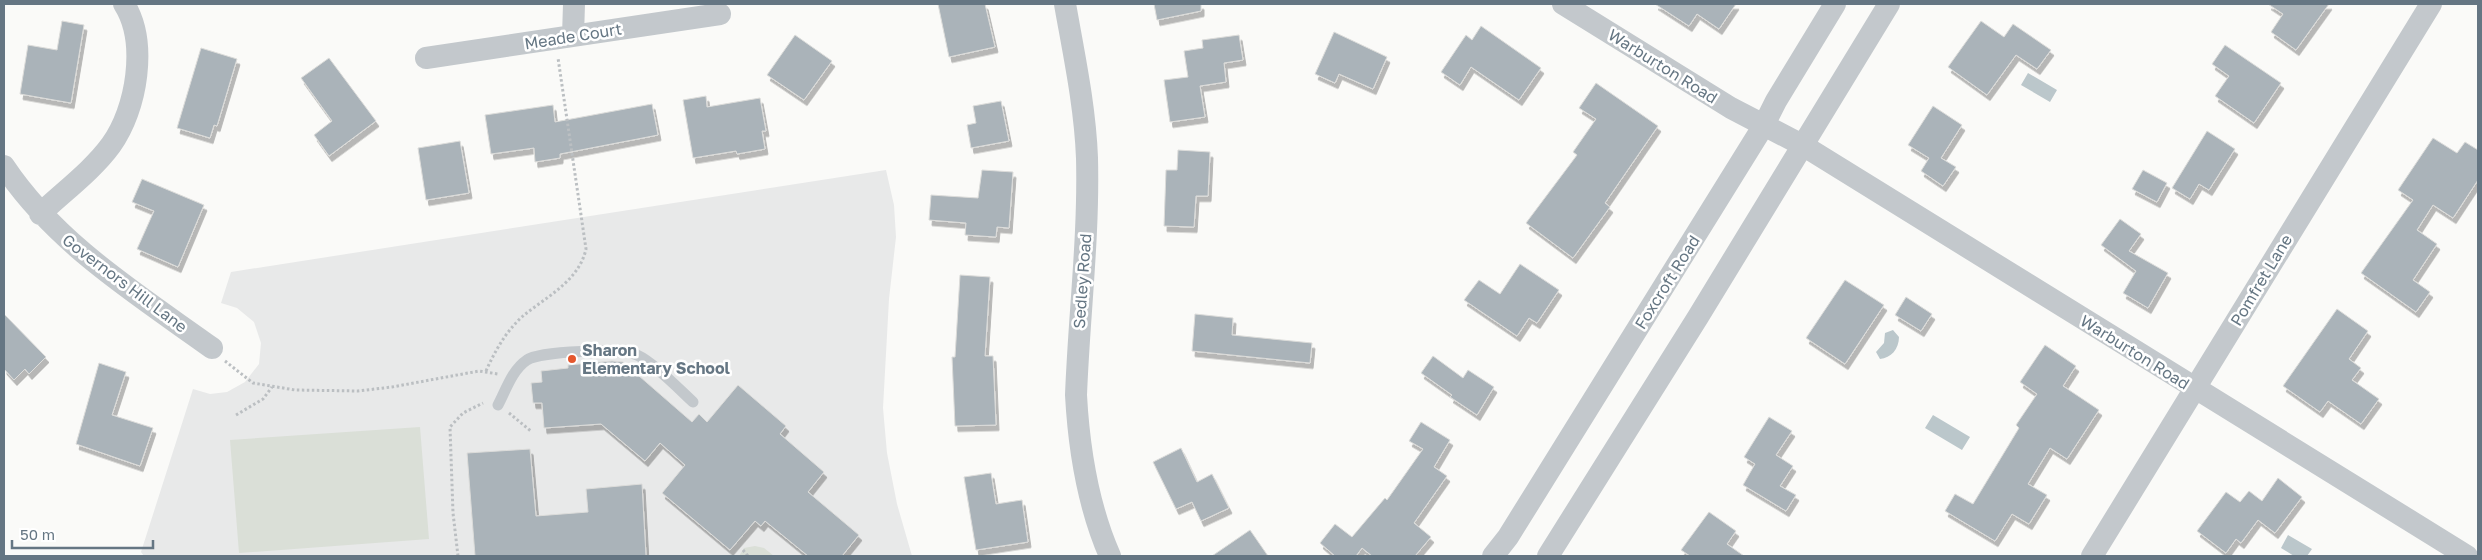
<svg xmlns="http://www.w3.org/2000/svg" width="2482" height="560" font-family="'Golos Text',sans-serif">
	<style>
		.built { fill: #e8e9e9 }
		.green { fill: #dadfd7 }
		.water { fill: #bbc7cb }
		.building { fill: #aab3b9; stroke: #dcdcda; filter: url(#shadow) }
		.lines { fill: none; stroke-linecap: round; stroke-linejoin: round }
		.path { stroke: #bbbfc2; stroke-width: 3; stroke-dasharray: 2.5 2.5; stroke-linecap: butt }
		.lane { stroke: #c3c8cc; stroke-width: 11 }
		.street { stroke: #c3c8cc; stroke-width: 22 }
		.poi-dot { fill: #e4572e; stroke: #fff; stroke-width: 2 }
		.labels { text-anchor: middle; stroke-width: 5; stroke-linejoin: round; paint-order: stroke }
		.street-label { font-size: 16px; fill: #657683; stroke: #fff }
		.poi-label { font-size: 16px; font-weight: bold; fill: #657683; stroke: #fff; text-anchor: start }
	</style>
	<defs>
		<filter id="shadow"><feDropShadow dx="3" dy="5.5" stdDeviation="0" flood-color="#0004"/></filter>
	</defs>
	<rect width="100%" height="100%" fill="#fafaf8"/>
	<path class="built" d="M 886,170 L 894,205 L 896,237 L 889,299 L 883,408 L 887,453 L 897,504 L 912,556 L 144,556 L 141,552 L 193,389 L 210,394 L 227,392 L 245,382 L 259,364 L 261,343 L 254,322 L 237,308 L 221,303 L 231,272 Z"/>
	<path class="green" d="M 420,427 L 429,539 L 239,553 L 230,440 Z
		M 755,546 L 764,548 L 774,556 L 739,556 L 744,548 Z"/>
	<path class="water" d="M 2028,73 L 2057,90 L 2050,102 L 2021,85 Z
		M 1893,330 L 1899,337 C 1899,349 1891,358 1880,359 L 1876,352 L 1884,343 L 1885,333 Z
		M 1933,415 L 1970,437 L 1962,450 L 1925,428 Z
		M 2288,535 L 2312,549 L 2307,556 L 2294,556 L 2281,548 Z"/>
	<path class="building" d="M 938,4 L 985,4 L 995,47 L 949,57 Z
		M 1154,4 L 1201,4 L 1201,11 L 1157,20 Z
		M 1655,4 L 1736,4 L 1719,29 L 1697,14 L 1689,26 Z
		M 2268,4 L 2329,4 L 2296,50 L 2271,32 L 2283,14 Z
		M 62,21 L 84,25 L 71,103 L 20,94 L 28,45 L 57,50 Z
		M 1981,21 L 2004,37 L 2013,24 L 2051,50 L 2037,69 L 2016,55 L 1987,95 L 1948,67 Z
		M 1481,26 L 1541,68 L 1519,100 L 1471,67 L 1460,85 L 1441,72 L 1466,35 L 1472,40 Z
		M 1334,32 L 1387,57 L 1373,89 L 1339,74 L 1335,83 L 1315,74 Z
		M 795,35 L 832,61 L 804,100 L 767,75 Z
		M 1239,35 L 1243,60 L 1224,63 L 1226,82 L 1200,86 L 1205,117 L 1170,122 L 1164,80 L 1188,77 L 1184,51 L 1203,48 L 1202,40 Z
		M 2225,45 L 2281,83 L 2254,123 L 2215,96 L 2229,76 L 2212,64 Z
		M 201,48 L 237,59 L 217,126 L 214,125 L 210,138 L 177,128 Z
		M 329,58 L 376,121 L 329,156 L 314,135 L 332,121 L 301,78 Z
		M 1596,83 L 1658,126 L 1605,203 L 1610,207 L 1573,258 L 1526,223 L 1577,155 L 1573,152 L 1596,119 L 1579,108 Z
		M 706,96 L 707,107 L 760,98 L 766,131 L 762,131 L 765,149 L 737,154 L 736,151 L 693,158 L 683,100 Z
		M 1001,101 L 1009,141 L 971,148 L 967,125 L 976,123 L 973,106 Z
		M 652,104 L 658,135 L 560,154 L 560,158 L 535,162 L 534,148 L 491,154 L 485,115 L 553,105 L 555,122 Z
		M 1933,106 L 1962,125 L 1941,158 L 1956,167 L 1943,186 L 1921,171 L 1929,158 L 1908,145 Z
		M 2207,131 L 2235,149 L 2209,190 L 2199,184 L 2190,199 L 2172,188 Z
		M 2433,138 L 2457,153 L 2465,142 L 2478,150 L 2478,180 L 2453,218 L 2433,205 L 2417,230 L 2437,244 L 2413,280 L 2430,292 L 2416,312 L 2361,273 L 2413,200 L 2398,190 Z
		M 460,141 L 469,193 L 426,200 L 418,148 Z
		M 1178,150 L 1210,152 L 1208,196 L 1196,196 L 1194,227 L 1164,226 L 1166,170 L 1177,170 Z
		M 982,170 L 1013,172 L 1009,228 L 997,227 L 996,237 L 965,235 L 966,223 L 929,220 L 931,195 L 978,198 Z
		M 2143,170 L 2167,183 L 2157,202 L 2132,189 Z
		M 142,179 L 204,205 L 178,267 L 137,249 L 154,211 L 132,202 Z
		M 2120,219 L 2141,234 L 2129,251 L 2168,273 L 2148,308 L 2123,293 L 2136,271 L 2101,245 Z
		M 1520,264 L 1559,290 L 1537,323 L 1529,318 L 1517,336 L 1464,300 L 1479,280 L 1500,294 Z
		M 960,275 L 990,277 L 985,356 L 993,356 L 996,425 L 955,426 L 952,357 L 955,357 Z
		M 1845,280 L 1884,305 L 1845,364 L 1806,338 Z
		M 1906,297 L 1932,314 L 1921,331 L 1895,315 Z
		M 2337,309 L 2368,331 L 2349,359 L 2361,368 L 2352,380 L 2379,399 L 2361,424 L 2328,401 L 2320,412 L 2283,386 Z
		M 4,314 L 46,357 L 29,374 L 25,369 L 14,380 L 4,369 Z
		M 1195,314 L 1233,318 L 1232,335 L 1312,343 L 1310,363 L 1192,351 Z
		M 2045,345 L 2076,366 L 2063,386 L 2099,410 L 2067,459 L 2050,448 L 2028,484 L 2047,495 L 2029,524 L 2012,514 L 1995,541 L 1945,511 L 1955,494 L 1973,504 L 2019,428 L 2016,425 L 2037,394 L 2020,382 Z
		M 1433,356 L 1463,378 L 1468,370 L 1494,387 L 1477,415 L 1450,397 L 1452,395 L 1421,373 Z
		M 612,361 L 623,362 L 692,422 L 699,414 L 707,422 L 738,385 L 786,426 L 780,434 L 824,472 L 808,492 L 859,535 L 842,556 L 808,556 L 765,521 L 761,526 L 755,521 L 730,550 L 662,493 L 685,465 L 660,443 L 645,461 L 601,424 L 544,428 L 542,403 L 533,403 L 531,383 L 542,382 L 541,371 L 568,368 L 568,365 Z
		M 99,363 L 126,372 L 112,415 L 153,428 L 140,466 L 76,444 Z
		M 1769,417 L 1792,431 L 1776,455 L 1793,466 L 1780,486 L 1796,495 L 1786,511 L 1743,485 L 1755,464 L 1744,457 Z
		M 1421,422 L 1450,440 L 1434,467 L 1447,476 L 1414,523 L 1431,537 L 1415,556 L 1372,556 L 1362,548 L 1356,556 L 1335,556 L 1320,543 L 1335,524 L 1352,537 L 1385,498 L 1387,500 L 1423,449 L 1409,441 Z
		M 1181,448 L 1197,482 L 1212,474 L 1229,508 L 1201,521 L 1192,502 L 1176,509 L 1153,462 Z
		M 530,449 L 536,516 L 588,512 L 586,489 L 642,484 L 646,556 L 475,556 L 467,453 Z
		M 991,473 L 996,504 L 1022,500 L 1028,542 L 976,550 L 964,477 Z
		M 2278,478 L 2302,497 L 2275,533 L 2258,520 L 2241,543 L 2236,539 L 2226,553 L 2197,531 L 2226,492 L 2240,502 L 2249,491 L 2262,501 Z
		M 1709,512 L 1736,531 L 1727,544 L 1744,556 L 1690,556 L 1681,550 Z
		M 1250,530 L 1268,556 L 1212,556 Z"/>
	<g class="lines">
		<path class="path" d="M 225,361 L 253,383 L 295,390 L 358,391 L 392,387 L 479,371 L 498,374
			M 486,371 C 495,351 506,331 523,316 C 546,297 579,281 586,249 L 558,58
			M 509,413 L 532,432
			M 236,415 L 263,399 L 272,387
			M 743,550 L 748,556
			M 458,556 L 453,513 L 450,427 L 463,413 L 483,403"/>
		<path class="lane" d="M 498,405 C 506,390 512,370 527,360 C 539,351 623,348 637,355 C 653,362 679,389 693,402"/>
		<path class="street" d="M 1065,4 C 1074,55 1085,106 1087,158 C 1089,237 1079,316 1076,395 C 1079,450 1088,506 1110,556
			M 1563,4 L 1731,108 L 1804,146 L 2467,556
			M 573,36 L 574,4
			M 426,58 L 720,14
			M 4,166 C 56,244 137,294 212,348
			M 40,214 C 63,192 92,171 111,145 C 137,109 148,42 124,4
			M 1493,556 L 1508,537 L 1764,125 L 1776,101 L 1835,4
			M 1548,556 L 1698,317 L 1889,4
			M 2092,556 L 2431,4"/>
	</g>
	<circle class="poi-dot" cx="572" cy="359" r="5"/>
	<g class="labels">
		<g class="street-label">
			<text transform="translate(573 36) rotate(-9)" y="6">Meade Court</text>
			<text transform="translate(1663 66) rotate(32)" y="6">Warburton Road</text>
			<text transform="translate(2261 280) rotate(-59)" y="6">Pomfret Lane</text>
			<text transform="translate(1082 281) rotate(-86)" y="6">Sedley Road</text>
			<text transform="translate(1667 282) rotate(-58)" y="6">Foxcroft Road</text>
			<text transform="translate(125 283) rotate(37)" y="6">Governors Hill Lane</text>
			<text transform="translate(2135 352) rotate(32)" y="6">Warburton Road</text>
		</g>
		<g class="poi-label">
			<text x="582" y="356">Sharon<tspan x="582" dy="18">Elementary School</tspan></text>
		</g>
	</g>
	<rect width="2482" height="560" fill="none" stroke="#657683" stroke-width="10"/>
	<path d="M12 540v8h141v-8" fill="none" stroke="#657683" stroke-width="2.5"/>
	<text x="20" y="540" font-size="15" fill="#657683" stroke="#ffffff" stroke-width="4" paint-order="stroke">50 m</text>
</svg>
